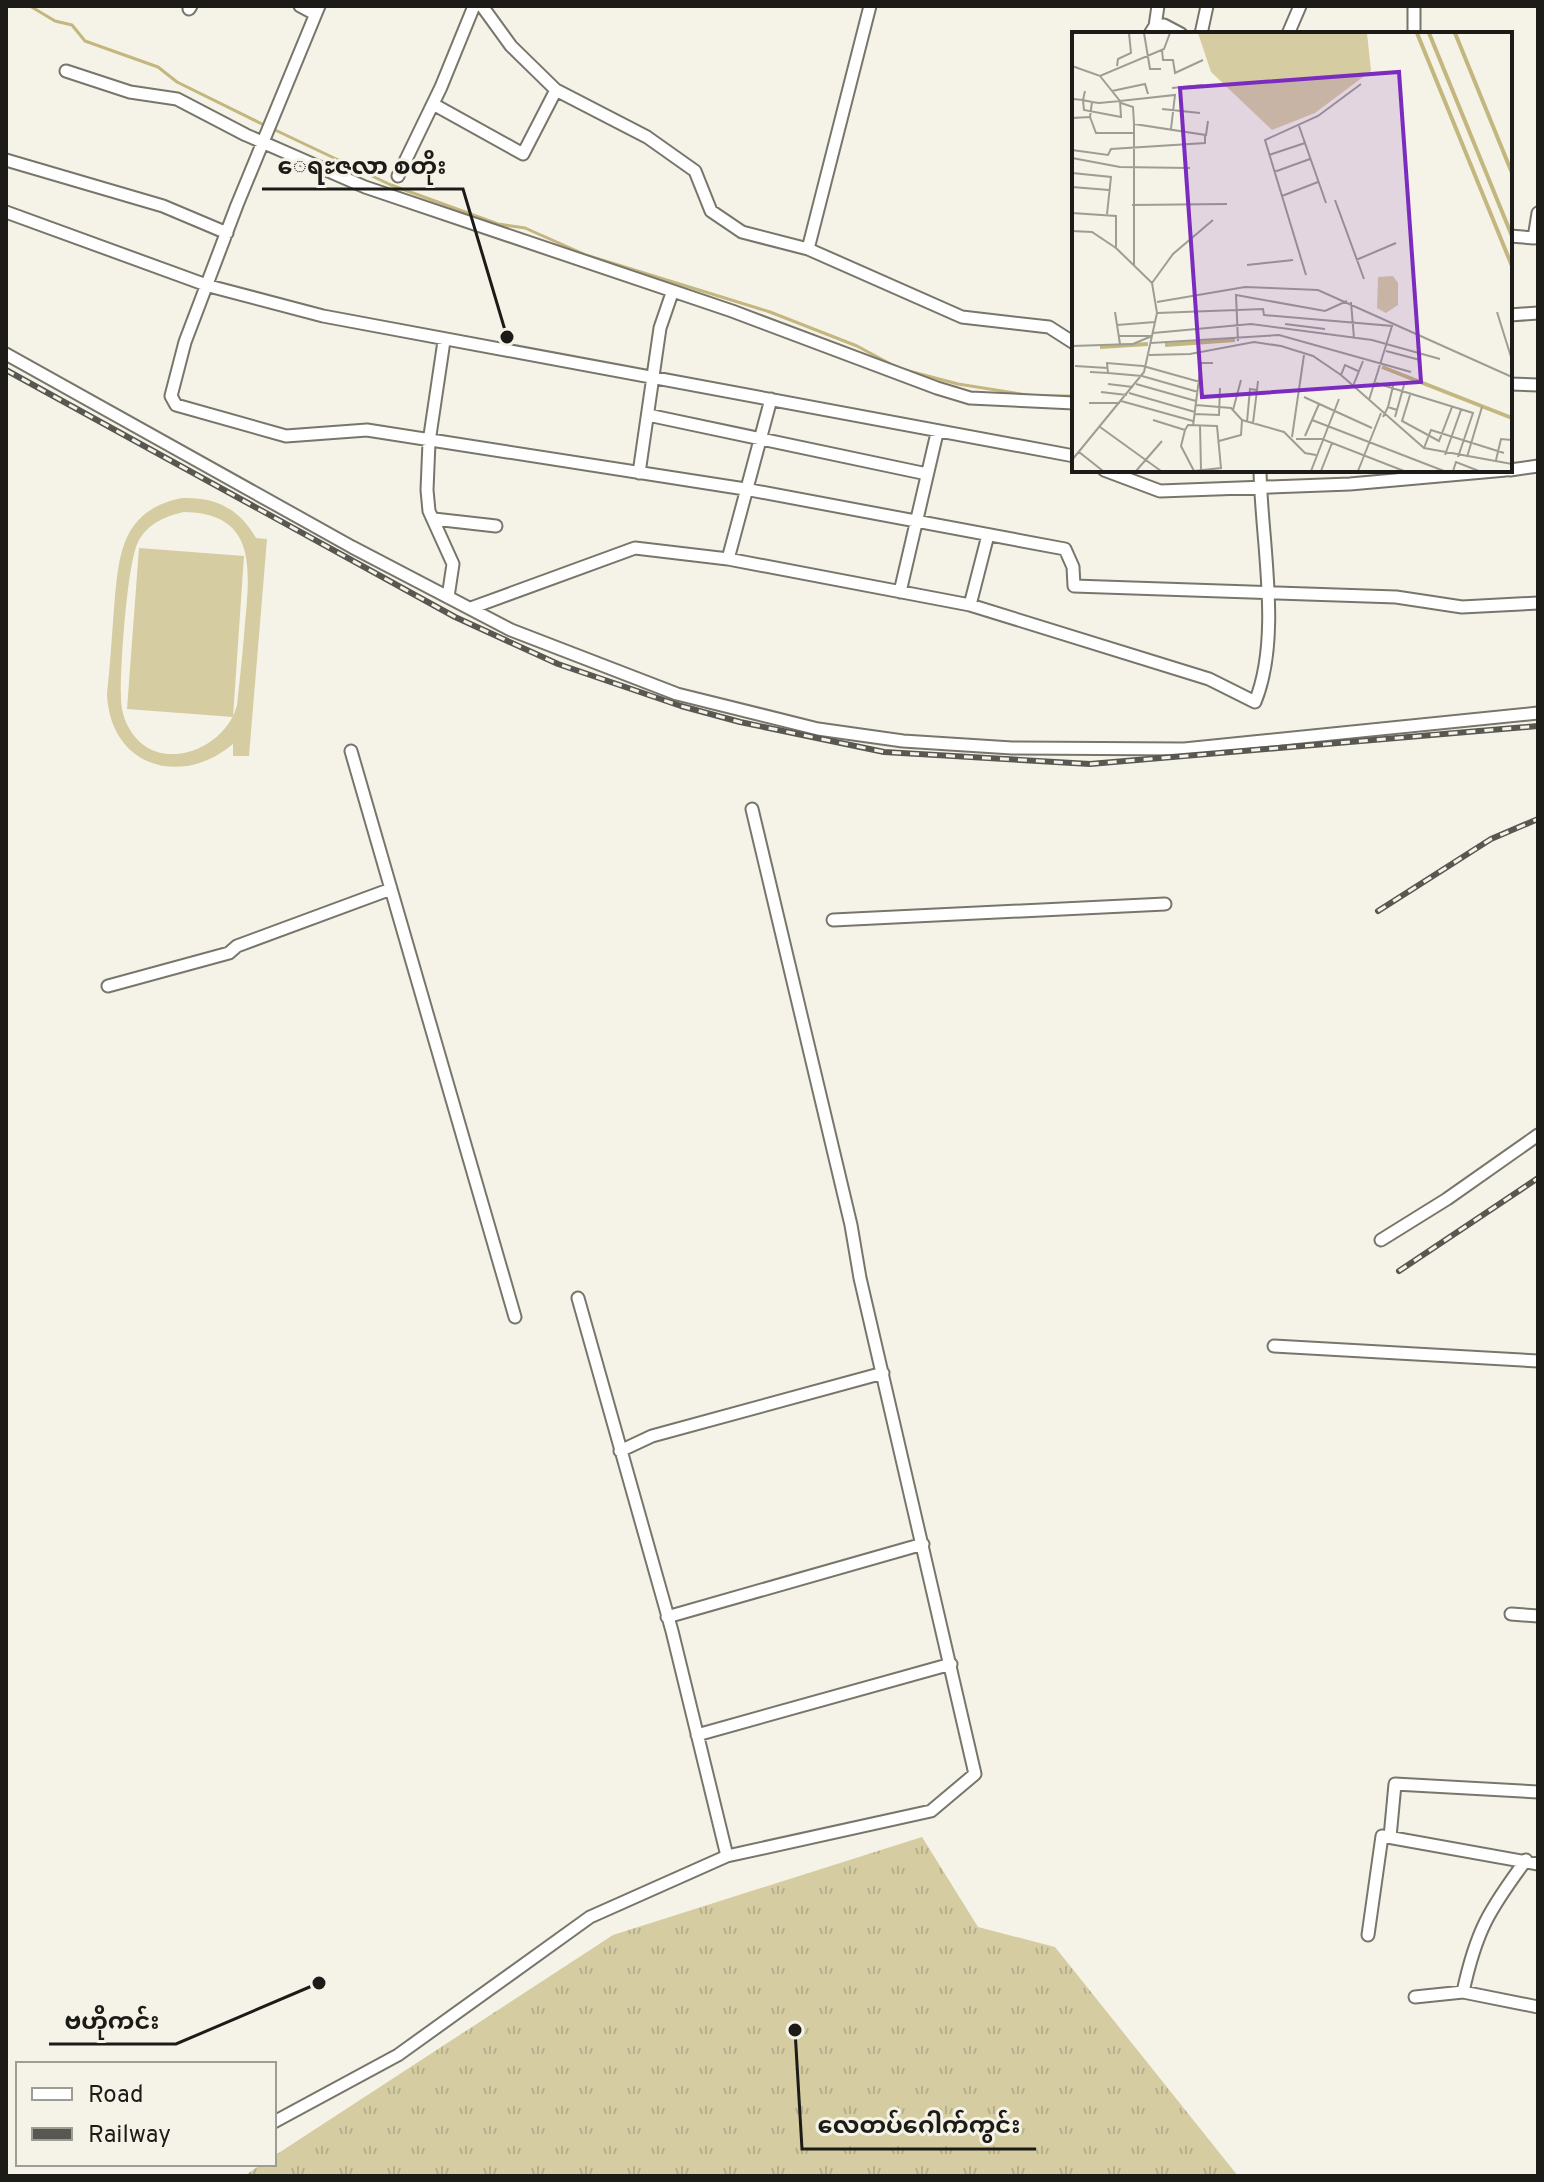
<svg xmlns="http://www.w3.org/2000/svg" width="1544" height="2182" font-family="Overpass,'Noto Sans Myanmar',sans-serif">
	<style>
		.grass { fill: url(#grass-tufts) }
		.garden { fill: #d6cca2; fill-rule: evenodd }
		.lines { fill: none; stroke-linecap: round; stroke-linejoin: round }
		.stream { stroke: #c3b67e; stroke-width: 3 }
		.street-casing { stroke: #78756b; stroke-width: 15 }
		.street { stroke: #fff; stroke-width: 11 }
		.rail-casing { stroke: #585751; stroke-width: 6 }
		.rail { stroke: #f5f3e7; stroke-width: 3; stroke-dasharray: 9; stroke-linecap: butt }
		.inset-river { fill: none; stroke: #c3b67e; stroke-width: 4 }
		.inset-road { fill: none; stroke: #9e9d94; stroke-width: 2 }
		.view { fill: #7b2cbf; fill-opacity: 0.15; stroke: #7b2cbf; stroke-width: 4 }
		.inset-edge { fill: none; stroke: #1c1b17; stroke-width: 4 }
		.leader { fill: none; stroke: #1c1b17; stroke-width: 3 }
		.callout-dot { fill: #1c1b17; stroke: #f5f3e7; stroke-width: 3 }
		.callout-label { font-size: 24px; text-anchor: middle; font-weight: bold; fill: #1c1b17; stroke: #f5f3e7; stroke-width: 6; stroke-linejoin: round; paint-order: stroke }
	</style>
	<defs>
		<pattern id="grass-tufts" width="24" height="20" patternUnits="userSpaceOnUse" patternTransform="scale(2)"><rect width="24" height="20" fill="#d6cca2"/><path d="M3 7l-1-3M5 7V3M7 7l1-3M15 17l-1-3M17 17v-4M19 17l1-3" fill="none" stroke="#b7af8b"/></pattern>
	</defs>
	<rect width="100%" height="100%" fill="#f5f3e7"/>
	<path class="grass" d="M 922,1837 L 978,1927 L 1055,1947 L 1238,2176 L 244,2176 L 262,2164 L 274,2164 L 274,2156 L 613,1935 Z"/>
	<path class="garden" d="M 182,498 C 215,497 239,508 256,538 L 267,539 L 249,756 L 233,756 L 233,744 C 181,788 110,767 107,694 C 110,665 112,636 114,608 C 119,555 120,511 182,498 ZM 184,512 C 257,513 250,569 245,623 C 243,650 240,677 237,705 C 226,750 156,777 129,728 C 124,720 121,708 121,698 C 120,671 127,560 139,540 C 149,523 166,516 184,512 Z
		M 139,548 L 244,556 L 233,717 L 127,709 Z"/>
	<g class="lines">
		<path class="stream" d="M 30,6 L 55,21 L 72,25 L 85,41 L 158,67 L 177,82 L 262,124
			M 273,129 L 391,185 L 498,224 L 525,228 L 586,255 L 770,312 L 857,346 L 898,368
			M 905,370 L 958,384 L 1034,396
			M 1046,396 L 1074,396"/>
		<defs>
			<path id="street" d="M 300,6 L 315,14
				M 319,6 L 237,205 L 185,342 L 171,396 L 176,405 L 286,436 L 367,430 L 745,489 L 1065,549 L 1073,567 L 1074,586 L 1396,597 L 1462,607 L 1538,603
				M 482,6 L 511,46 L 556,90 L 647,137 L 695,171 L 711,211 L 742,232 L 808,249 L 962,317 L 1049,327 L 1074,343
				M 189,9 L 191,6
				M 1155,26 L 1158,6
				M 1150,34 L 1155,26 L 1164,25 L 1181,34
				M 1201,34 L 1207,6
				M 1288,34 L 1300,6
				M 1414,34 L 1414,6
				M 66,71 L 130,92 L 177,99 L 246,135 L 365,187 L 732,311 L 937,388 L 970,398 L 1074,403
				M 433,104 L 523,154 L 556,90
				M 6,160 L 163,206 L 227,233
				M 398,176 L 441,87 L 474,6
				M 6,212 L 209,286 L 323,316 L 1074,456
				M 1510,236 L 1534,238 L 1538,213
				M 808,249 L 870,6
				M 1510,315 L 1538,313
				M 444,341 L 429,442 L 427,490 L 429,511 L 453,564 L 448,597
				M 6,354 L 352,547 L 511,630 L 677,694 L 818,729 L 903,741 L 1012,748 L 1184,749 L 1538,713
				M 1510,384 L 1538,385
				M 648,415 L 927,474
				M 1104,470 L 1160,491 L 1350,484 L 1506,470
				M 1510,470 L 1538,466
				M 639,473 L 660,328 L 672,293
				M 434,519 L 496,526
				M 728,559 L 771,399
				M 900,592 L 937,433
				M 970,605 L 988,535
				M 471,608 L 635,548 L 728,559 L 970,605 L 1209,679 L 1255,702 C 1282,636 1261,540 1260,470
				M 351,751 L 515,1317
				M 833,920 L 1165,904
				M 108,986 L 229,953 L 237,946 L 391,889
				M 1381,1240 L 1447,1199 L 1538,1135
				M 578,1298 L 672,1631 L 727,1856
				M 1274,1346 L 1538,1361
				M 620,1451 L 652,1436 L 883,1373
				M 1511,1614 L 1538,1616
				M 667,1617 L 923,1544
				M 697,1735 L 951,1664
				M 1390,1837 L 1395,1784 L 1538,1792
				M 1368,1935 L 1382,1836 L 1538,1864
				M 1463,1992 C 1476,1931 1489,1910 1526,1860
				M 1415,1997 L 1463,1992 L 1538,2007
				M 274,2122 L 398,2055 L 590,1917 L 727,1856 L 931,1811 L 975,1774 L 860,1278 L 851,1225 L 752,809"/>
		</defs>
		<use href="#street" class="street-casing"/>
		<use href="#street" class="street"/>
		<defs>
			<path id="rail" d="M 6,370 L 455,617 L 558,664 L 681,706 L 740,722 L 884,752 L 1090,764 L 1538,726
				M 1378,911 L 1491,839 L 1538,819
				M 1399,1271 L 1538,1178"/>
		</defs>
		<use href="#rail" class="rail-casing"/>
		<use href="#rail" class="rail"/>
	</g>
	<g transform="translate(1072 32)">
		<rect width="440" height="440" fill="#f5f3e7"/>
		<path d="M 126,1 L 295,1 L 299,39 L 243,81 L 200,98 L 139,40 Z" fill="#d6cca2"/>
		<path d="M 321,244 L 326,251 L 326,273 L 314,281 L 305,276 L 306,245 Z" fill="#d6cca2"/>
		<path class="inset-river" d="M 345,1 L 440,234M 357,1 L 440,204M 383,1 L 440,141M 93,313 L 163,308M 28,315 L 76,312M 310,335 L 440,386"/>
		<path class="inset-road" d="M 72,1 L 78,37 L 89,37M 90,18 L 91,28 L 101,28 L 103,41 L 131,28M 0,34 L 28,44 L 92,17 L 98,1M 45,34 L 46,27 L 59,21 L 57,1M 28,44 L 48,69 L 103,63 L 99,97M 100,56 L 131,53M 40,59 L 73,52 L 76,62M 0,67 L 1,67 L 11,68 L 20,70 L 27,71 L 48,69 L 49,85 L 12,78 L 11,68 L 13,59M 49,71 L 61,75 L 62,92M 90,77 L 128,81M 18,85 L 24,101 L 61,101M 0,86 L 18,85 L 20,70M 227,94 L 254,171M 0,118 L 36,123 L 39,117 L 133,111 L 133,103M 197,123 L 233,111M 0,126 L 48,135 L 118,136M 202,140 L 238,127M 0,141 L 39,145 L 35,182M 0,155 L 37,158M 210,164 L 246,150M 263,168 L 292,247M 60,173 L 155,172M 0,181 L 44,184 L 44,216 L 80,251 L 85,281 L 72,340 L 0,428M 0,199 L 20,200 L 44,216M 284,228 L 324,211M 62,233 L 62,92 L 134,103 L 136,89M 175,233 L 221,228M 234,243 L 193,108 L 246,84 L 289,52M 80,251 L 101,222 L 141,188M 85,270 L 173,255 L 246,258 L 440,345M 279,270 L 282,306M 43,280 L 48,312M 425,280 L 440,328M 85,281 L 191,277 L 192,283 L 320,294 L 297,368M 213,292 L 253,297M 45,293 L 83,290M 81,301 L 179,292 L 300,308 L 368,327M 46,304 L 79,304M 166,309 L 164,263 L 253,279 L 275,269M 79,311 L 207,303 L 339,340M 0,314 L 61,312 L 80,304M 314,319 L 348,328M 77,323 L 118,322 L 182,310 L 209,314 L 241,324 L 269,343 L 352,416 L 440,432M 3,334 L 36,336M 18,340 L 36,341 L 35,331 L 71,334 L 128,350M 36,341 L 70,344 L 126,360M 269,343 L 273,333 L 286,339M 304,351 L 401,381 L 386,425M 36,352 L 61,355M 64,352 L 124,369M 281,354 L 291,329M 29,360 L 55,363M 57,361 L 123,380M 338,363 L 330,389 L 367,409 L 380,375M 232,365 L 300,396M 49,369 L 121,389M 17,371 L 48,371M 124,373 L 159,376 L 170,388 L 212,400 L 233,421 L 244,423M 316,375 L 322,350M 161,378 L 169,348M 325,378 L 332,353M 122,382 L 147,383 L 148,356M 311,385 L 316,375 L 325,378 L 323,385M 81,388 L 113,398 L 116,393 L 145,394 L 149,436 L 122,439M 240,388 L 372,439M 175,390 L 178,357 L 185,358 L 186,349M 181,391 L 185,358M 121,394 L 129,331 L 141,331M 128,394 L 129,438M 28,395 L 89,439M 113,398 L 109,414 L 122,439M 233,404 L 247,372M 220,405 L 232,323M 224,407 L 250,407 L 332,439M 147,409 L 169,403 L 170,388M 352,416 L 359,398 L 432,421M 7,420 L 31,439M 373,423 L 389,378M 395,425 L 410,375M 424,428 L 429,407 L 440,408M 64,439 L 90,409M 239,439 L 267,367M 249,439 L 260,411M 286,439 L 309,381M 381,439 L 384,430 L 407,439"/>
		<path class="view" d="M 327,40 L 349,350 L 130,365 L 108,56 Z"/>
		<rect width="440" height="440" class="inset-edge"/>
	</g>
	<path class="leader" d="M507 337L463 189H262M319 1983L176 2044H49M795 2030L802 2149H1036"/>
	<g class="callout-dot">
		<circle cx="507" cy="337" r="8"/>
		<circle cx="319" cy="1983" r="8"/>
		<circle cx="795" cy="2030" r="8"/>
	</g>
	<g class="callout-label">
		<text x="362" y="174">ေရႊဇလာ စတိုး</text>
		<text x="112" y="2029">ဗဟိုကင်း</text>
		<text x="919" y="2133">လေတပ်ဂေါက်ကွင်း</text>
	</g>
	<rect width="1544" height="2182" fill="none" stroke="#1c1b17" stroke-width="16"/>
	<rect x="16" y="2062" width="260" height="104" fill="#f5f3e7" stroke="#9e9d94" stroke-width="2"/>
	<rect x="32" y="2088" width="40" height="12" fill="#ffffff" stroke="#9e9d94" stroke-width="2"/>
	<text x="88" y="2102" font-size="24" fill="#1c1b17">Road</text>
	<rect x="32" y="2128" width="40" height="12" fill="#585751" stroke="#9e9d94" stroke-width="2"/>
	<text x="88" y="2142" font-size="24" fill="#1c1b17">Railway</text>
</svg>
